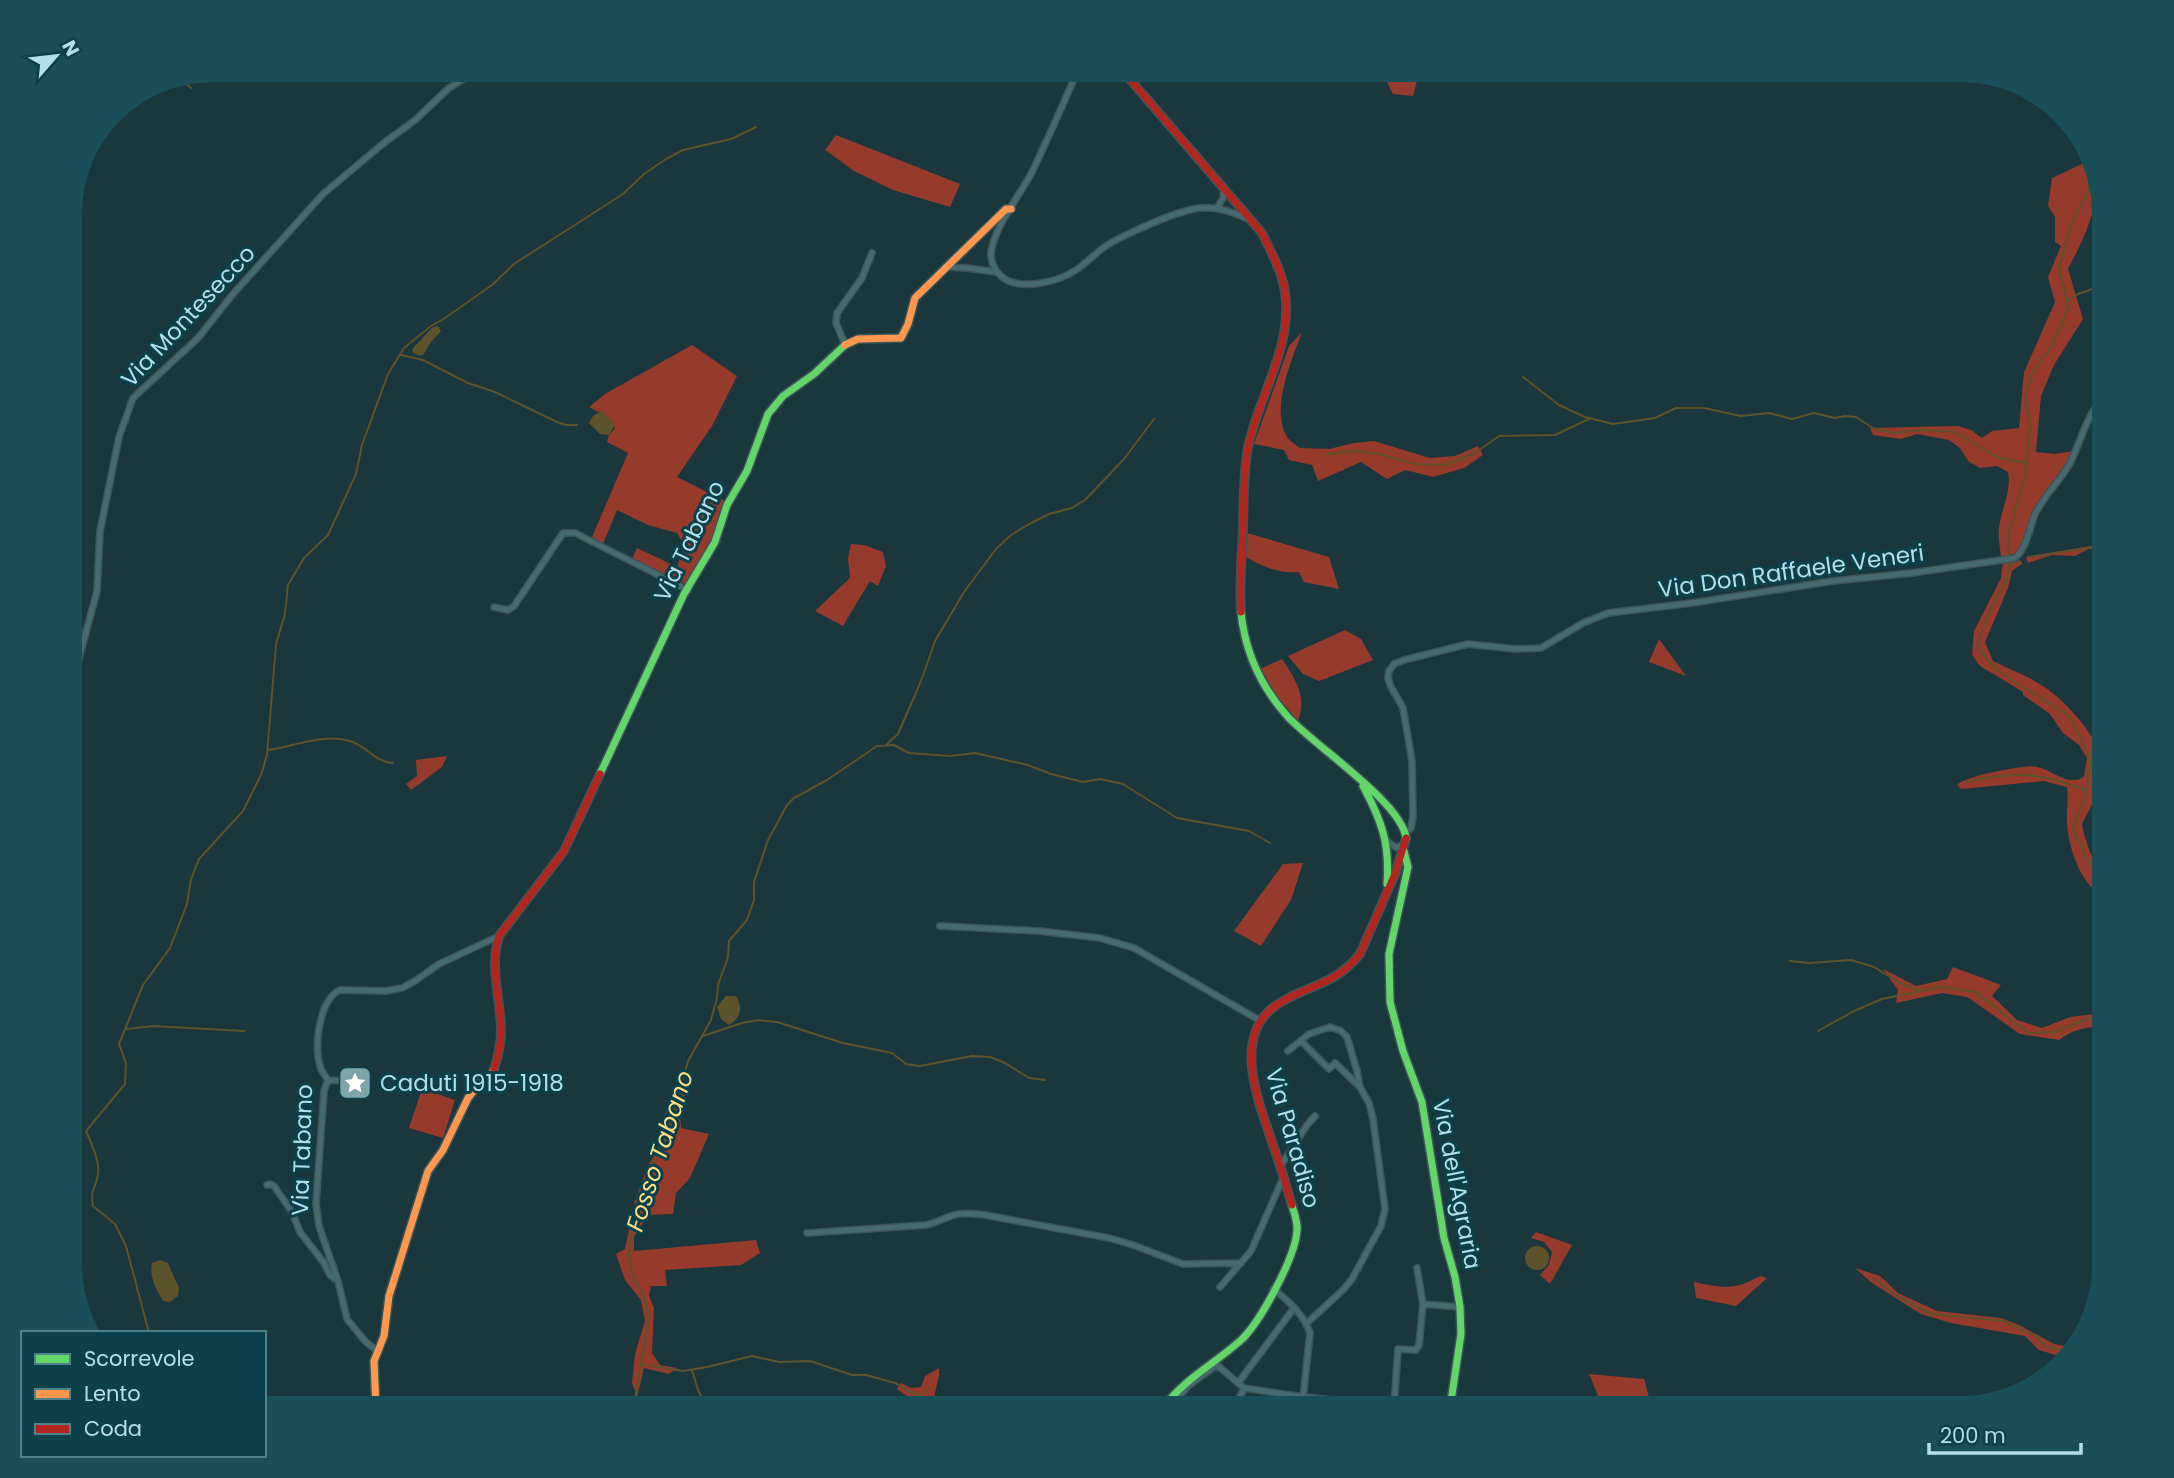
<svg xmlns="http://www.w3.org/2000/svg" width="2174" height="1478" font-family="Poppins,sans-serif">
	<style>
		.green { fill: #963a2b }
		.water { fill: #5d532a }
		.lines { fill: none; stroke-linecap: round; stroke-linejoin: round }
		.stream { stroke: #5d532a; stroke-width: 2 }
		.street-casing { stroke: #3c5559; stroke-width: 8 }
		.fast-casing { stroke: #3c5559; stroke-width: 10 }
		.slow-casing { stroke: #3c5559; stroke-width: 10 }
		.jam-casing { stroke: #3c5559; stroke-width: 10 }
		.street { stroke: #466a70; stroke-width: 5 }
		.fast { stroke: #63d668; stroke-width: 7 }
		.slow { stroke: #ff974d; stroke-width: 7 }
		.jam { stroke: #b3261e; stroke-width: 7 }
		.labels { text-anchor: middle; stroke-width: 6; stroke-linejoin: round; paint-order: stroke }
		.street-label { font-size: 23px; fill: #b5dfe8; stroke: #0c414b }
		.poi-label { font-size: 23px; fill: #b5dfe8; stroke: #0c414b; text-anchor: start }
		.water-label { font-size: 24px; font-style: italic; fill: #fddf81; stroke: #0c414b }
	</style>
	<rect width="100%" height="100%" fill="#1a373d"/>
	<path class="green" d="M 1324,70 L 1420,70 L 1413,96 L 1393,94 L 1385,78 L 1358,70 L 1324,72 Z
		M 836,135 L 960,184 L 950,207 L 893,190 L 854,171 L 825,150 Z
		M 2088,149 C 2092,160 2098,175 2097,186 C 2096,214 2081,245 2068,269 L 2083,319 L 2054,365 L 2041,396 L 2036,452 L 2055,454 L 2073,451 L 2067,465 L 2040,502 L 2019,553 L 2001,557 C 2000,548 1998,537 1999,528 C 2001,509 2012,490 2008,472 L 1997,466 L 1980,468 L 1968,461 L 1960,448 L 1949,440 L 1917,434 L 1901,439 L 1873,435 L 1870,428 L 1958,426 L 1971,430 L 1982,438 L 1992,431 L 2019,428 L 2024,372 L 2055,302 L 2048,277 L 2061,246 L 2055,242 L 2055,217 L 2048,206 L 2052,178 L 2082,164 Z
		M 1302,332 C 1292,360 1270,408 1287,437 C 1290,441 1296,445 1300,448 L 1329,449 L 1354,443 L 1374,441 L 1430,458 L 1455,456 L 1478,446 L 1483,455 L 1464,468 L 1433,477 L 1405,470 L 1387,479 L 1361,462 L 1318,481 L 1312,465 L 1289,460 L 1284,450 L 1254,444 L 1289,346 Z
		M 692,345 L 737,376 L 712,426 L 677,477 L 725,501 L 712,544 L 688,585 L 632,559 L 637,548 L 677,567 L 684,545 L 677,533 L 648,525 L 617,510 L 603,544 L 592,537 L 628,453 L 607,442 L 609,435 L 615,428 L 601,411 L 598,412 L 589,407 L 605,394 Z
		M 1247,533 L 1329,557 L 1339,589 L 1304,582 L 1299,572 C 1279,574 1263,567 1246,557 Z
		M 851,544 L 864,545 L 883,552 L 886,566 L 878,586 L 870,581 L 843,626 L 815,611 L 850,578 L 848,558 Z
		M 2096,545 L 2075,556 L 2052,555 L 2028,563 L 2026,557 Z
		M 2017,560 L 2023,563 L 2012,571 L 2008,588 L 1985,642 L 1993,661 C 2008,669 2024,674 2038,683 C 2064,698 2087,726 2101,752 L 2104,751 L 2104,781 L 2082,824 C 2085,840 2091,861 2104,871 L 2104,897 C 2083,886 2071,855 2068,832 C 2065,817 2069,802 2067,787 L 2044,781 L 1961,789 L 1957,785 C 1965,776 2026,764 2037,767 C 2053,770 2067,787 2084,777 L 2087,758 L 2079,745 L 2063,733 L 2050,714 L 2023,695 L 2023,692 L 1980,666 L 1972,655 L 1974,631 L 2001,578 L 2003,562 Z
		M 1345,630 L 1361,639 L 1373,660 L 1319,681 L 1303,674 L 1288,656 Z
		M 1659,639 L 1686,676 L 1649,662 Z
		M 1282,659 C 1296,680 1307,696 1298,721 L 1271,689 L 1260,669 Z
		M 447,756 L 442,767 L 411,790 L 406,784 L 417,776 L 416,760 Z
		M 1303,863 L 1291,900 L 1261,946 L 1234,931 L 1283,864 Z
		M 1953,967 L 2001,985 L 1992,996 L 2017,1020 L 2042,1028 L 2070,1017 L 2095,1014 L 2104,1016 L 2104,1028 C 2087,1025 2072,1030 2059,1040 L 2020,1034 L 1967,997 L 1942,993 L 1896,1003 L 1898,990 L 1883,969 L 1916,986 L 1947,979 Z
		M 422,1089 L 455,1100 L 443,1138 L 409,1128 Z
		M 686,1091 L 680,1113 L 681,1128 L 709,1134 L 690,1178 L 676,1193 L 673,1214 L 648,1215 L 634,1237 L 634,1251 L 756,1240 L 760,1253 L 741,1265 L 665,1270 L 667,1286 L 651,1286 L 649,1296 L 654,1308 L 652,1353 L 660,1365 L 677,1368 L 669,1374 L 644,1368 L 637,1397 L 632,1383 L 635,1354 L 645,1321 L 641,1300 L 625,1280 L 616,1254 L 625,1249 L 635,1201 L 647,1168 L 660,1144 L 667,1104 Z
		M 1536,1232 L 1572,1245 L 1550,1284 L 1540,1275 L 1549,1265 L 1552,1252 L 1544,1242 L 1531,1238 Z
		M 1855,1268 L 1880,1276 L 1898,1293 L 1937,1311 L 2001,1318 L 2019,1325 L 2054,1344 L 2075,1348 L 2065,1357 L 2062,1357 L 2039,1350 L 2025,1336 L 1951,1323 L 1921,1314 L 1872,1283 Z
		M 1760,1276 L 1767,1278 L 1736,1306 L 1696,1298 L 1694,1282 C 1723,1288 1733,1291 1760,1276 Z
		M 939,1368 L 939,1376 L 933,1401 L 918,1404 L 897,1389 L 901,1383 L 911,1388 L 921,1387 L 925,1376 Z
		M 1589,1374 L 1644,1379 L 1652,1408 L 1603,1408 Z"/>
	<path class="water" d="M 438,326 L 441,331 L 431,342 L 423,355 C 418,356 416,355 412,351 L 414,347 L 433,327 Z
		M 601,411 L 615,424 L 609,435 L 600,434 L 589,423 L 593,416 Z
		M 726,996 L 736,996 C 743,1008 741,1018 729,1025 L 721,1019 L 717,1007 Z
		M1525 1258a12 12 0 1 1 24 0a12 12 0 1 1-24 0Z
		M 160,1260 L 168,1263 L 179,1288 L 178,1296 L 170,1302 L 163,1301 C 156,1289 149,1277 152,1263 Z"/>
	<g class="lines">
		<path class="stream" d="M 179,77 L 191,88
			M 2092,163 L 2088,191 L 2071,225 L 2059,267 L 2068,308 L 2052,346 L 2031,375 L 2025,397 L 2030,425 L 2026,473 L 2009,531 L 2008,576 L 1988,614 L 1977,647 L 1998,671 L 2068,715 L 2091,758 L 2087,791 L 2073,830 L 2096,876 L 2104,882
			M 2067,301 L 2078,294 L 2104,285
			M 401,355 L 423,360 L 468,383 L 495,392 L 557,422 L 566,425 L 577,425
			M 1523,377 L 1559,405 L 1585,417 L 1613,424 L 1655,418 L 1676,408 L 1704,408 L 1741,416 L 1769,413 L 1792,419 L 1814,413 L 1835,418 L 1845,416 L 1856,417 L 1873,428 L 1893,433 L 1922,430 L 1955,432 L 1999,458 L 2026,463
			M 1327,454 L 1356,451 L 1379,454 L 1415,464 L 1446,465 L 1475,453 L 1499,436 L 1555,435 L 1589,419
			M 2029,557 L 2096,547 L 2104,544
			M 2008,566 L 2020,561
			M 886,745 L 898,734 L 921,681 L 935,641 L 964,592 L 996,549 L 1011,535 L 1031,523 L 1049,514 L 1072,508 L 1085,500 L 1124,459 L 1154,419
			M 269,750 C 294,746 325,733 350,741 C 367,746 374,762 393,763
			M 2090,765 L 2104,757
			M 1966,782 C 2011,771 2044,772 2087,791
			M 1790,961 L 1809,963 L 1851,960 L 1874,967 L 1900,983 L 1918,990
			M 127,1029 L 153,1026 L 244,1031
			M 1818,1031 L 1854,1011 L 1882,999 L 1940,987 L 1976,992 L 2028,1033 L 2054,1032 L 2090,1018 L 2104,1020
			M 703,1036 L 742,1023 L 758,1020 L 777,1022 L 843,1043 L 892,1053 L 906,1064 L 920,1066 L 972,1056 L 990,1057 L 1005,1063 L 1029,1078 L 1045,1080
			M 1874,1278 L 1899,1297 L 1931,1314 L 2004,1321 L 2035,1336 L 2047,1347 L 2071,1352
			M 149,1333 L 126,1246 L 115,1224 L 93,1206 C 90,1186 96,1190 98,1174 C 100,1160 91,1143 86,1131 L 125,1084 L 126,1063 L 119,1044 L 143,985 L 170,948 L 187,904 L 191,879 L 199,859 L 243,811 L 261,775 L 267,755 L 276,644 L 285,614 L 288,585 L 304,558 L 328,535 L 356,474 L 362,445 L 388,374 L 404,348 L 431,326 L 445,318 L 492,285 L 514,264 L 623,194 L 644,174 L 666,159 L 683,150 L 731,139 L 756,127
			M 641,1364 L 683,1371 L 707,1367 L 752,1356 L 779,1362 L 810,1361 L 852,1375 L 866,1375 L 895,1383 L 915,1394 L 921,1395 L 929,1388
			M 692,1370 L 698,1390 L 707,1408
			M 631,1408 L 635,1399 L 649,1316 L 644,1298 L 633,1275 L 629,1253 L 636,1212 L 648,1175 L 669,1132 L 688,1061 L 711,1020 L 717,998 L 718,985 L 728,957 L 729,941 L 747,920 L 754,900 L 754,882 L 768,840 L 787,805 L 794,798 L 827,780 L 877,746 L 894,745 L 909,753 L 950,756 L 975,753 L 1028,765 L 1051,774 L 1083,782 L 1100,779 L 1123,784 L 1177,818 L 1249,831 L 1270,843"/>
		<defs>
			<path id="street" d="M 1078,70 C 1063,104 1048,139 1032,172 C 1020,195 998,222 992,247 C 989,257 993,269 1001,276 C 1019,292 1058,282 1076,270 C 1089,261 1100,248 1114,241 C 1138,229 1167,215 1193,209 C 1214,205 1231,211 1250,220
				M 1217,208 L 1223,198 L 1224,189
				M 945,267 L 967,268 L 996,272
				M 845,344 L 836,323 L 837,313 L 862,278 L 872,253
				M 494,607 L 508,610 L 514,606 L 563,533 L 575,533 L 688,590
				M 70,715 L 74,677 L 97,591 L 100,531 L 119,437 L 133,398 L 198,338 L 233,294 L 323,194 L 385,142 L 414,121 L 449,88 L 478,70
				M 1405,834 L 1411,828 L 1413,816 L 1412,761 L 1403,708 L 1390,685 L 1388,678 L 1389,671 L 1394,664 L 1404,660 L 1468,644 L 1516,649 L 1541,648 L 1583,623 L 1608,613 L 1692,603 L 1833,581 L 1912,573 L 2015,558 C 2027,548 2029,529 2035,514 C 2044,496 2059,482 2069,465 C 2081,443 2085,416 2104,398
				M 1388,842 L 1397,848 L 1405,843
				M 940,926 L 1039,931 L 1100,938 L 1134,948 L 1259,1020
				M 1301,1041 L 1329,1069 L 1335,1063 L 1360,1087
				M 1288,1051 L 1309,1034 L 1330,1027 L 1341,1031 L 1347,1037 L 1357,1071 L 1360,1087 L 1369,1103 L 1373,1119 L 1385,1209 L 1381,1226 L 1352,1279 L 1343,1290 L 1307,1323
				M 328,1080 L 351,1081
				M 1280,1167 L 1307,1125 L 1315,1116
				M 267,1185 L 270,1184 L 274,1186 L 292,1212 L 300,1232 L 324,1263 L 330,1275 L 338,1281
				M 807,1233 L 926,1225 C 936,1223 944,1218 954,1215 C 964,1212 975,1214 985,1215 L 1109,1238 L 1133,1245 L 1183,1264 L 1241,1263
				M 1220,1287 L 1251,1251 L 1283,1178
				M 1273,1289 C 1288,1300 1304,1315 1310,1333 L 1302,1408
				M 1423,1304 L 1460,1307
				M 377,1351 L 365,1341 L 347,1319 L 338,1281 L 319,1226 L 316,1204 L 324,1091 L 328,1080 C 325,1075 321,1071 320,1066 C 314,1045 319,1000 340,990 L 386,991 L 402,988 L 415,981 L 439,964 L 499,936
				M 1238,1383 L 1294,1308
				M 1394,1406 L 1398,1349 L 1416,1350 L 1419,1345 L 1423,1304 L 1417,1268
				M 1170,1408 L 1188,1386 L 1217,1365 L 1244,1388 L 1303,1397 L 1410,1408
				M 1235,1408 L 1244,1388"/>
			<path id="fast" d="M 1241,612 C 1245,653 1261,687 1288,717 C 1315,746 1402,803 1406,838
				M 600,774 L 684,594 L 715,542 L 727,505 L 747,471 L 768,414 L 783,396 L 814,374 L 845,345
				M 1363,786 C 1382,821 1390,844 1387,884
				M 1404,851 L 1408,867 L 1389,954 L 1390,1002 L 1403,1051 L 1422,1102 L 1444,1238 L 1455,1277 L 1460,1307 L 1461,1334 L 1450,1408
				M 1163,1408 C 1184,1379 1214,1364 1240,1341 C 1260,1323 1295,1258 1297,1231 C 1298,1222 1294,1213 1292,1205"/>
			<path id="slow" d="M 845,345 L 858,339 L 901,338 L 908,324 L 915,298 L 1006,209 L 1011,209
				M 376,1408 L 374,1361 L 384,1336 L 389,1296 L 428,1171 L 443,1150 L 468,1098 L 481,1082 L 492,1074 L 494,1069"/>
			<path id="jam" d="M 1122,70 L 1262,233 C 1271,252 1282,271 1285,292 C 1293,347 1259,395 1248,447 C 1243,473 1244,500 1243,527 C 1242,555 1239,584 1241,612
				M 494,1069 C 498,1057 501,1044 501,1031 C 501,1000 489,967 499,936 L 564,851 L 600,774
				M 1292,1205 C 1286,1186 1281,1167 1274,1148 C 1260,1105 1229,1035 1278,1004 C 1309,984 1334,986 1360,954 L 1395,874 L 1406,838"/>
		</defs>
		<use href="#street" class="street-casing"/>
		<use href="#fast" class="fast-casing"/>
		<use href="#slow" class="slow-casing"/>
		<use href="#jam" class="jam-casing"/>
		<use href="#street" class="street"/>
		<use href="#fast" class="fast"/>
		<use href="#slow" class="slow"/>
		<use href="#jam" class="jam"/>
	</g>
	<defs>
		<symbol id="sight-square" viewBox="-11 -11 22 22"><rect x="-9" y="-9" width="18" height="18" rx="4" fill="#7fa4ac" stroke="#0c414b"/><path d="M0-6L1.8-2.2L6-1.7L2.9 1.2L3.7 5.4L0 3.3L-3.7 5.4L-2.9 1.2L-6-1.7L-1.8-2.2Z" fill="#fff"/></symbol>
	</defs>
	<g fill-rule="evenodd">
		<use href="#sight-square" x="336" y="1064" width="38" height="38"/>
	</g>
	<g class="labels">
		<g class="street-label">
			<text transform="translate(188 316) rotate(-47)" y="8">Via Montesecco</text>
			<text transform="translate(689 541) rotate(-64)" y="8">Via Tabano</text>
			<text transform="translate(1791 571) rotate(-8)" y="8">Via Don Raffaele Veneri</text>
			<text transform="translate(1293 1138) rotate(74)" y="8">Via Paradiso</text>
			<text transform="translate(302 1150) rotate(-88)" y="8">Via Tabano</text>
			<text transform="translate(1457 1184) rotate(79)" y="8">Via dell'Agraria</text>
		</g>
		<g class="poi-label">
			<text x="380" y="1091">Caduti 1915-1918</text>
		</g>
		<g class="water-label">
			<text transform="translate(660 1151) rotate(-72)" y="8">Fosso Tabano</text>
		</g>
	</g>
	<path d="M0 0H2174V1478H0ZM213 82H1961A131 131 0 0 1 2092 213V1265A131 131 0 0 1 1961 1396H213A131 131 0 0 1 82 1265V213A131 131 0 0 1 213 82Z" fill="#1a4e58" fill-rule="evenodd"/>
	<rect x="21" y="1331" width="245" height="126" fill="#0c414b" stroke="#50808a" stroke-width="2"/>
	<rect x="35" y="1354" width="35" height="10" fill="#63d668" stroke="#50808a" stroke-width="2"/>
	<text x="84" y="1366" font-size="21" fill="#b5dfe8">Scorrevole</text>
	<rect x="35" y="1389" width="35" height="10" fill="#ff974d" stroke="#50808a" stroke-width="2"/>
	<text x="84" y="1401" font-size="21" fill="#b5dfe8">Lento</text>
	<rect x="35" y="1424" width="35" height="10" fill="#b3261e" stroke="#50808a" stroke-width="2"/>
	<text x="84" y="1436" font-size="21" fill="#b5dfe8">Coda</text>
	<g transform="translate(56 56) rotate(62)" stroke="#0c414b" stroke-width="5" paint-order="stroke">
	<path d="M0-5L12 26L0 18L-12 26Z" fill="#b5dfe8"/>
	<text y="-10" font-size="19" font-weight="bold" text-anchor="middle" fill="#b5dfe8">N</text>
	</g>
	<path d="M1929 1443v10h152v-10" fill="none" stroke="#b5dfe8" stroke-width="3.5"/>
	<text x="1940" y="1443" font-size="21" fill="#b5dfe8" stroke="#0c414b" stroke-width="5" paint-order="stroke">200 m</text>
</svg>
